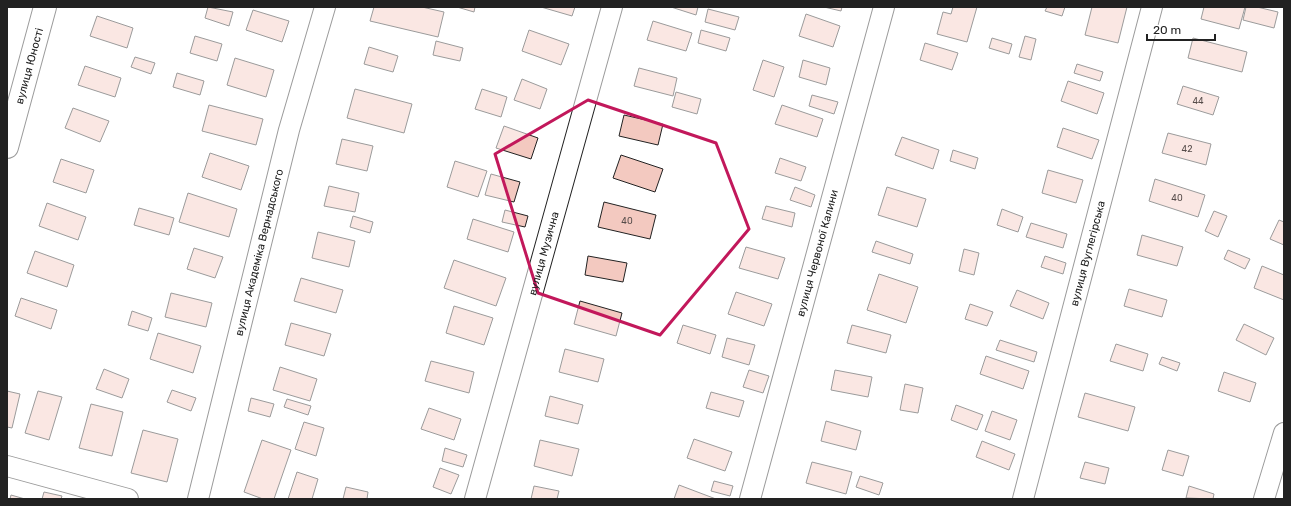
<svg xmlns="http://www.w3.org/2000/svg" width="1291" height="506" font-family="Rubik,sans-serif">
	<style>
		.building { fill: #f3c9c0; stroke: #222 }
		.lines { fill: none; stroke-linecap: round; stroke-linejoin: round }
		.street-casing { stroke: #222; stroke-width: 22 }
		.secondary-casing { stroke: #222; stroke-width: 24 }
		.street { stroke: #fff; stroke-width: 20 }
		.secondary { stroke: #fff; stroke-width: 22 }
		.marked { fill: none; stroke: #c2185b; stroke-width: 3; stroke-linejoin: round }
		.labels { text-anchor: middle; stroke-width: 3; stroke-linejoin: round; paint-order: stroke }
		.number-label { font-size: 9px; fill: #564c4a }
		.street-label { font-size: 11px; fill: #222; stroke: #fff }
	</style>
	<rect width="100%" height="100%" fill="#fff"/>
	<path class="building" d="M 208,7 L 233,12 L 229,26 L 205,18 Z
		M 374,7 L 422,7 L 444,12 L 438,37 L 370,21 Z
		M 457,7 L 475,7 L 474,12 Z
		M 541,7 L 575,7 L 572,16 Z
		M 671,7 L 698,7 L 696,15 Z
		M 824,7 L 842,7 L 841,11 Z
		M 953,7 L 977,7 L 967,42 L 937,34 L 943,12 L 951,14 Z
		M 1047,7 L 1065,7 L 1062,16 L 1045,11 Z
		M 1092,7 L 1127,7 L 1118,43 L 1085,35 Z
		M 1204,7 L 1245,7 L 1239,29 L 1201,19 Z
		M 1246,7 L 1257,7 L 1278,12 L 1274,28 L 1243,20 Z
		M 708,9 L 739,17 L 735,30 L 705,22 Z
		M 253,10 L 289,21 L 282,42 L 246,30 Z
		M 806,14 L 840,26 L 833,47 L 799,36 Z
		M 97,16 L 133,28 L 127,48 L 90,36 Z
		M 653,21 L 692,33 L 686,51 L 647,40 Z
		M 529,30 L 569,44 L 561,65 L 522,51 Z
		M 701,30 L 730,38 L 726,51 L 698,43 Z
		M 195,36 L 222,44 L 217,61 L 190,53 Z
		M 1025,36 L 1036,39 L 1031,60 L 1019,57 Z
		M 992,38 L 1012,44 L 1009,54 L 989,48 Z
		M 1193,38 L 1247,52 L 1242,72 L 1188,58 Z
		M 436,41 L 463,48 L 460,61 L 433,55 Z
		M 925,43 L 958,53 L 952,70 L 920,60 Z
		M 369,47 L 398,56 L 393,72 L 364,64 Z
		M 135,57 L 155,63 L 151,74 L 131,67 Z
		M 235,58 L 274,70 L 266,97 L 227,85 Z
		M 763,60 L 784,67 L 774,97 L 753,90 Z
		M 803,60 L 830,68 L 826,85 L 799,77 Z
		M 1077,64 L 1103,72 L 1100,81 L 1074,73 Z
		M 85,66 L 121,78 L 115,97 L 78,85 Z
		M 639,68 L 677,78 L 673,96 L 634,86 Z
		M 177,73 L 204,81 L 200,95 L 173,87 Z
		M 522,79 L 547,89 L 540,109 L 514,100 Z
		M 1068,81 L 1104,93 L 1097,114 L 1061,101 Z
		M 1183,86 L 1219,97 L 1213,115 L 1177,104 Z
		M 355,89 L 412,104 L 404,133 L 347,118 Z
		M 482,89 L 507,97 L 501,117 L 475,109 Z
		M 676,92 L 701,99 L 697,114 L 672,107 Z
		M 812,95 L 838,102 L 834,114 L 809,106 Z
		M 209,105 L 263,119 L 256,145 L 202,131 Z
		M 782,105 L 823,119 L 817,137 L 775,124 Z
		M 73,108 L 109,121 L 100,142 L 65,128 Z
		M 624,115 L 663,124 L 658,145 L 619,136 Z
		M 504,126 L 538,138 L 531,159 L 496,148 Z
		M 1063,128 L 1099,140 L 1092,159 L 1057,147 Z
		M 1168,133 L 1211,144 L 1206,165 L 1162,153 Z
		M 902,137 L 939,150 L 933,169 L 895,155 Z
		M 342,139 L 373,146 L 367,171 L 336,164 Z
		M 953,150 L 978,158 L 975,169 L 950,161 Z
		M 210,153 L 249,166 L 241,190 L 202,177 Z
		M 621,155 L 663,169 L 655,192 L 613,178 Z
		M 780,158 L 806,167 L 801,181 L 775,173 Z
		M 61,159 L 94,170 L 86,193 L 53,182 Z
		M 455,161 L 487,171 L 478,197 L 447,187 Z
		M 1048,170 L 1083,180 L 1076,203 L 1042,193 Z
		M 491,174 L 520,182 L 514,202 L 485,195 Z
		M 1155,179 L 1205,195 L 1198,217 L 1149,201 Z
		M 329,186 L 359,193 L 355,212 L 324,206 Z
		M 795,187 L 815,195 L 811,207 L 790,200 Z
		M 887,187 L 926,199 L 917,227 L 878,215 Z
		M 188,193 L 237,209 L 229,237 L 179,222 Z
		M 604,202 L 656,215 L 650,239 L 598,227 Z
		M 47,203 L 86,217 L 78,240 L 39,226 Z
		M 766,206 L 795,213 L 792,227 L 762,219 Z
		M 139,208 L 174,218 L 169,235 L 134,225 Z
		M 1002,209 L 1023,217 L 1018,232 L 997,225 Z
		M 505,210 L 528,216 L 525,227 L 502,222 Z
		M 1214,211 L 1227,216 L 1218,237 L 1205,231 Z
		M 353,216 L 373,222 L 370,233 L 350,227 Z
		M 473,219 L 514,232 L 508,252 L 467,239 Z
		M 1279,220 L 1284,222 L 1284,245 L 1270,239 Z
		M 1031,223 L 1067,234 L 1063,248 L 1026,237 Z
		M 318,232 L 355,241 L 349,267 L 312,258 Z
		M 1142,235 L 1183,247 L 1177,266 L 1137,255 Z
		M 876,241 L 913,254 L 910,264 L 872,252 Z
		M 746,247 L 785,258 L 778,279 L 739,268 Z
		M 194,248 L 223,257 L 215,278 L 187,269 Z
		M 964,249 L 979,253 L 974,275 L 959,271 Z
		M 1228,250 L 1250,259 L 1245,269 L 1224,259 Z
		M 35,251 L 74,265 L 67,287 L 27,273 Z
		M 588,256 L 627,263 L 623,282 L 585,275 Z
		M 1045,256 L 1066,263 L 1063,274 L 1041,267 Z
		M 454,260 L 506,278 L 496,306 L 444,288 Z
		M 1262,266 L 1284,275 L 1284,300 L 1254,288 Z
		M 879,274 L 918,287 L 906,323 L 867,310 Z
		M 301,278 L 343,290 L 336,313 L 294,301 Z
		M 1129,289 L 1167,300 L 1162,317 L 1124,306 Z
		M 1017,290 L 1049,303 L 1043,319 L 1010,306 Z
		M 736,292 L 772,304 L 764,326 L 728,314 Z
		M 171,293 L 212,303 L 206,327 L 165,317 Z
		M 21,298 L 57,310 L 51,329 L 15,316 Z
		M 580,301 L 622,313 L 616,336 L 574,324 Z
		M 970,304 L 993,312 L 987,326 L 965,319 Z
		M 454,306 L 493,318 L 484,345 L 446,333 Z
		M 132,311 L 152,318 L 148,331 L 128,325 Z
		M 291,323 L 331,334 L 324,356 L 285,345 Z
		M 1244,324 L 1274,338 L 1266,355 L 1236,340 Z
		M 683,325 L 716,335 L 710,354 L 677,343 Z
		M 852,325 L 891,335 L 886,353 L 847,343 Z
		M 158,333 L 201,346 L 193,373 L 150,359 Z
		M 727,338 L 755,345 L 749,365 L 722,357 Z
		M 1000,340 L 1037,352 L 1034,362 L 996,350 Z
		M 1116,344 L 1148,354 L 1143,371 L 1110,361 Z
		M 565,349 L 604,359 L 598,382 L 559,372 Z
		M 986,356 L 1029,371 L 1023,389 L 980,374 Z
		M 1162,357 L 1180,363 L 1177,371 L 1159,364 Z
		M 431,361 L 474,372 L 469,393 L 425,381 Z
		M 280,367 L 317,379 L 310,401 L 273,390 Z
		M 104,369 L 129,379 L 122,398 L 96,389 Z
		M 749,370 L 769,376 L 763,393 L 743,387 Z
		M 835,370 L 872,377 L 868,397 L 831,390 Z
		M 1224,372 L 1256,383 L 1250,402 L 1218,391 Z
		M 905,384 L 923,388 L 918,413 L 900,410 Z
		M 172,390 L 196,398 L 191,411 L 167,402 Z
		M 7,391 L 20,394 L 12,428 L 7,427 Z
		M 38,391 L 62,397 L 49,440 L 25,433 Z
		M 711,392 L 744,401 L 739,417 L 706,408 Z
		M 1085,393 L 1135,407 L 1128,431 L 1078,417 Z
		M 550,396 L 583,405 L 578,424 L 545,416 Z
		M 251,398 L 274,404 L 270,417 L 248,411 Z
		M 287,399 L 311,406 L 308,415 L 284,407 Z
		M 91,404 L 123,412 L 112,456 L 79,448 Z
		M 956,405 L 983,415 L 977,430 L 951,420 Z
		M 429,408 L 461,419 L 454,440 L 421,429 Z
		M 992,411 L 1017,420 L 1010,440 L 985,431 Z
		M 826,421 L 861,431 L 856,450 L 821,441 Z
		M 304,422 L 324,428 L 316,456 L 295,449 Z
		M 143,430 L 178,439 L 167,482 L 131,473 Z
		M 694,439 L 732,452 L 725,471 L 687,458 Z
		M 262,440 L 291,450 L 274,499 L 263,499 L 244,492 Z
		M 540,440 L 579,449 L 572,476 L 534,466 Z
		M 982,441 L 1015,454 L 1009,470 L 976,457 Z
		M 445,448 L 467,455 L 463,467 L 442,461 Z
		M 1168,450 L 1189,456 L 1183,476 L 1162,470 Z
		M 812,462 L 852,472 L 846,494 L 806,483 Z
		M 1085,462 L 1109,468 L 1105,484 L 1080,478 Z
		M 440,468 L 459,475 L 451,494 L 433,487 Z
		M 297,472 L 318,479 L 312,499 L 288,499 Z
		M 860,476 L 883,483 L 879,495 L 856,487 Z
		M 714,481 L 733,486 L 730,496 L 711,491 Z
		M 679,485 L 716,499 L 674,499 Z
		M 534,486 L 559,491 L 557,499 L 531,499 Z
		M 1189,486 L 1214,494 L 1213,499 L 1186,498 Z
		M 346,487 L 368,492 L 367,499 L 343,499 Z
		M 44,492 L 62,496 L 61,499 L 42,499 Z
		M 11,495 L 25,499 L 10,499 Z"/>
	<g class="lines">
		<defs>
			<g id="street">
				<path d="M 7,466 L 128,499"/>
				<path id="s1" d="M 198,499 L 289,130 L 325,7"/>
				<path id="s2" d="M 475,499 L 612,7"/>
				<path id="s3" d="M 750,499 L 884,7"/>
				<path id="s4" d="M 1023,499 L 1152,7"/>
				<path d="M 1264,499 L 1284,433"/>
			</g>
			<g id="secondary">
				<path id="s5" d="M 7,147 L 45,7"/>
			</g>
		</defs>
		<use href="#street" class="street-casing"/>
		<use href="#secondary" class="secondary-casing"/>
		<use href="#street" class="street"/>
		<use href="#secondary" class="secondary"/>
	</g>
	<path d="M0 0H1291V506H0ZM 588,100 L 716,143 L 749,229 L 660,335 L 538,293 L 495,154 Z" fill="#fff" fill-opacity=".55" fill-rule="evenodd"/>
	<path class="marked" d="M 588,100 L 716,143 L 749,229 L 660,335 L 538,293 L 495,154 Z"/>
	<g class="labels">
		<g class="number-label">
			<text x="1198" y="104">44</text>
			<text x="1187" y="152">42</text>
			<text x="1177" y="201">40</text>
			<text x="627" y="224">40</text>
		</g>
		<g class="street-label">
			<text dy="4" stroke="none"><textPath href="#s5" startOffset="84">вулиця Юності</textPath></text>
			<text dy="4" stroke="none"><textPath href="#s1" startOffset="254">вулиця Академіка Вернадського</textPath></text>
			<text dy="4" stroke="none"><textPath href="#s2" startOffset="255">вулиця Музична</textPath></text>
			<text dy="4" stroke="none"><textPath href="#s3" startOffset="255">вулиця Червоної Калини</textPath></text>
			<text dy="4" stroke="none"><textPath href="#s4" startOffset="254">вулиця Вуглегірська</textPath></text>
		</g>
	</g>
	<rect width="1291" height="506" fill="none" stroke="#222222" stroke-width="16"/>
	<path d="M1147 34v6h68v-6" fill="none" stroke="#222222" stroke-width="2"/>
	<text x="1153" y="34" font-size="12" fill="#222222" stroke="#ffffff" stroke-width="3" paint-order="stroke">20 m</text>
</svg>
